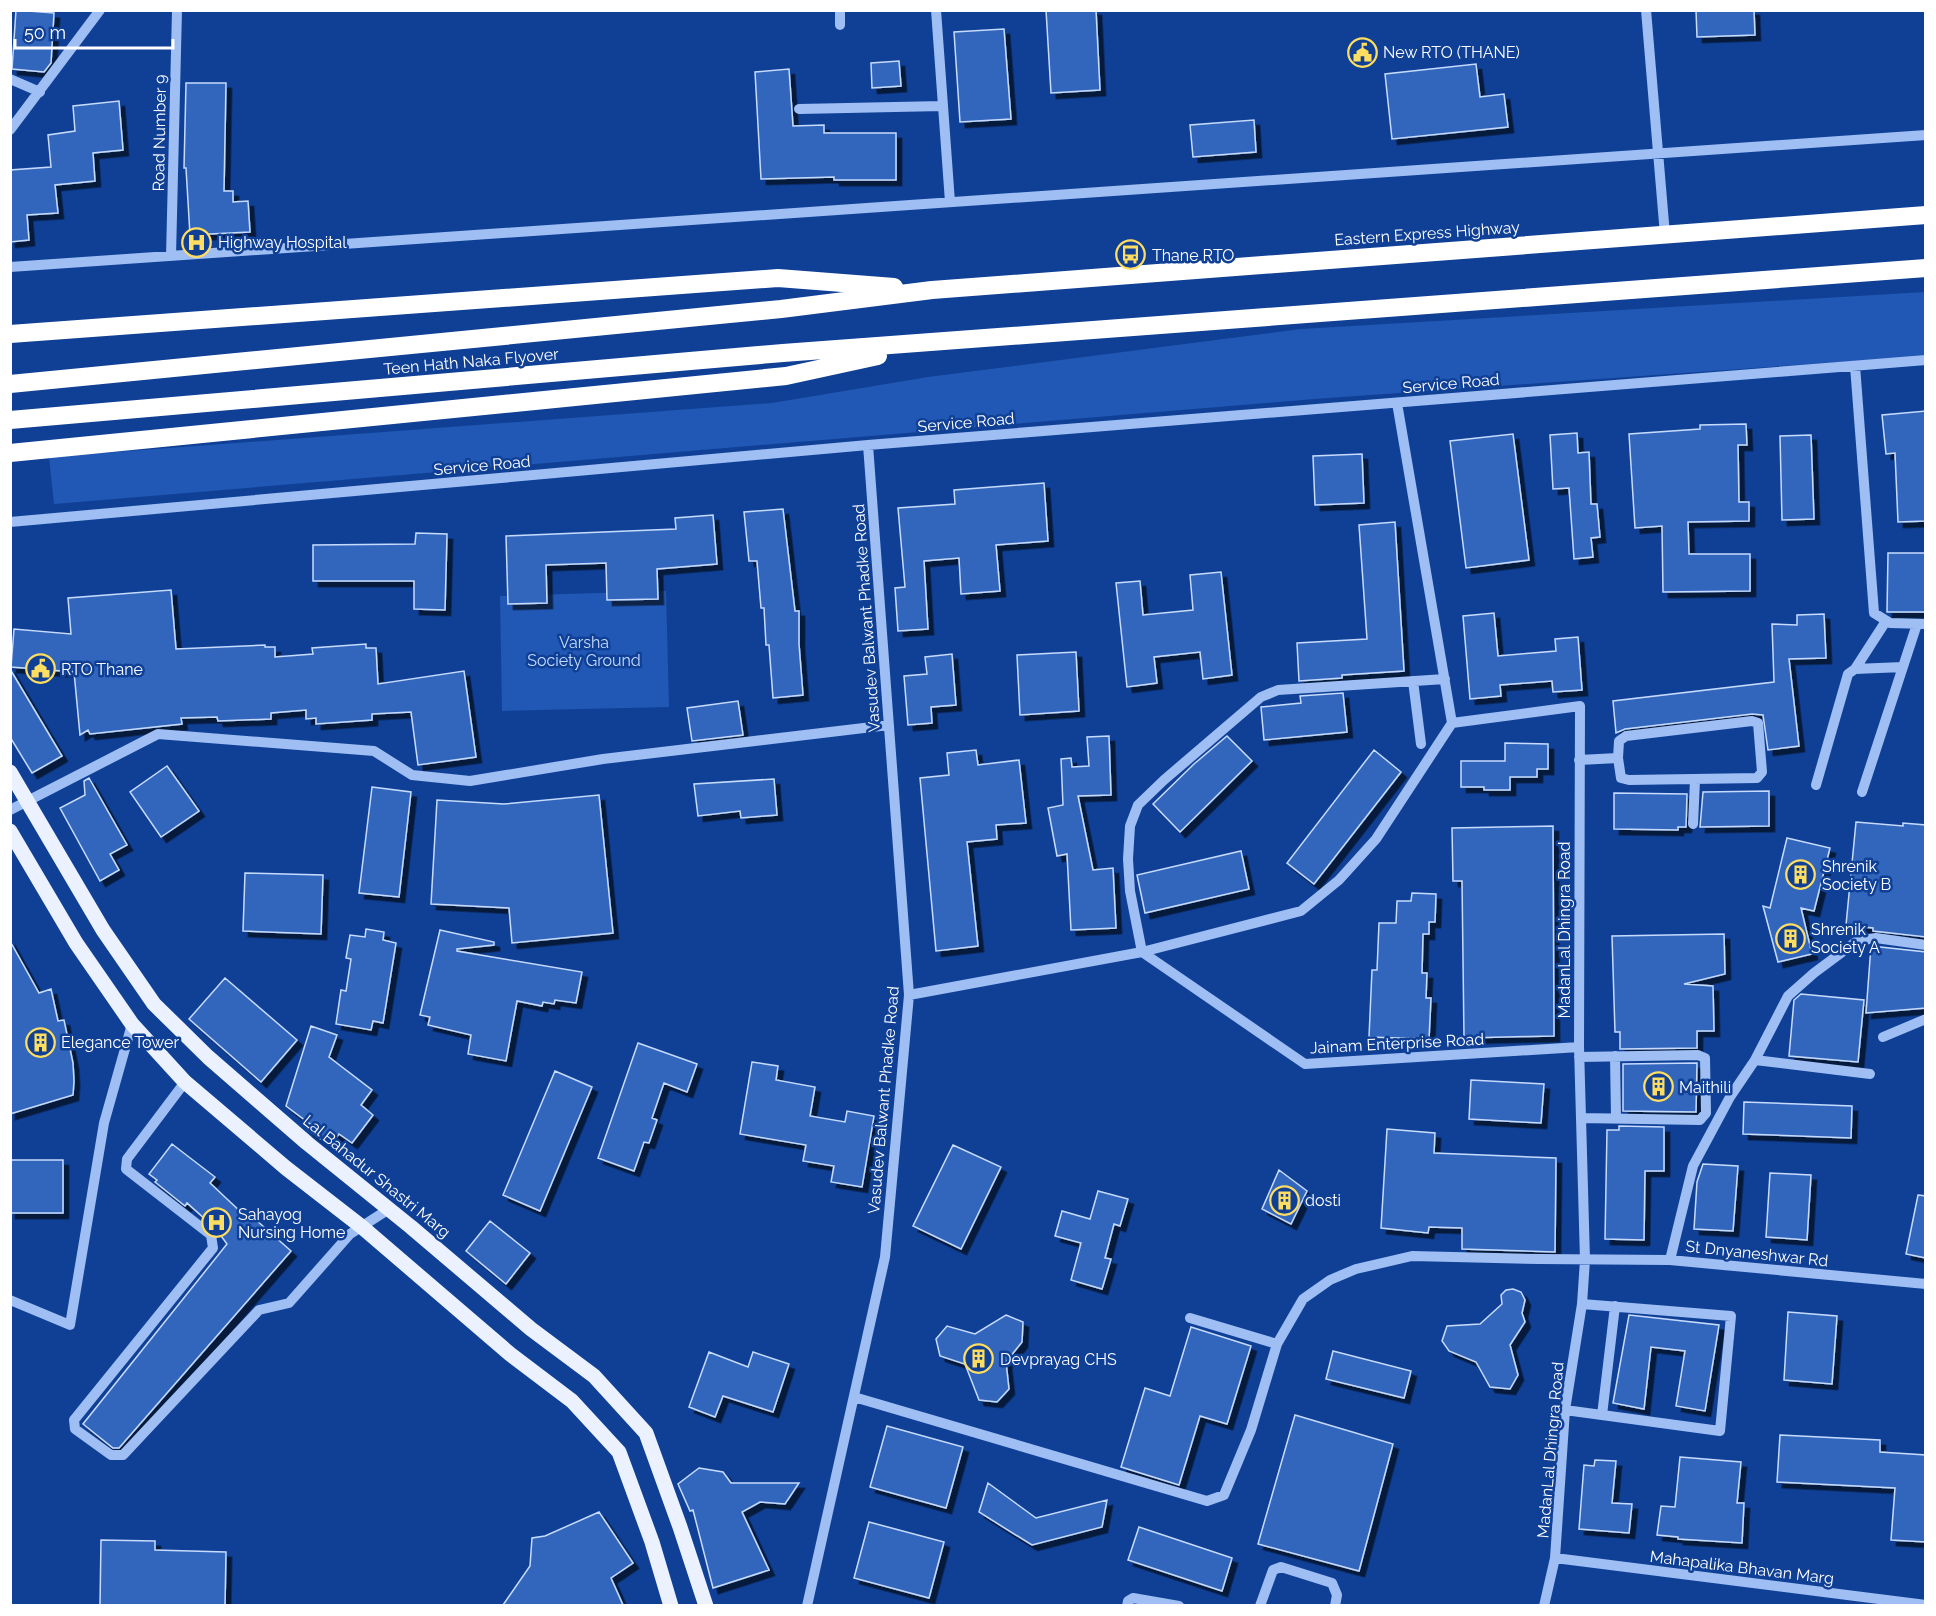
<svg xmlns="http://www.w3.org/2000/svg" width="1936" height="1616" font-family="Raleway,sans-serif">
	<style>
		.green { fill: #2158b5 }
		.building { fill: #3366bc; stroke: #c6dbfe; stroke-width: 1.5; filter: url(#shadow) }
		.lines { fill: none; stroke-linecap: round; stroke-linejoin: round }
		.minor { stroke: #9ebef4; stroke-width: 10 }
		.major { stroke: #ebf1ff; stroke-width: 15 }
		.highway { stroke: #fff; stroke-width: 18 }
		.labels { text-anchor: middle; stroke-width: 5; stroke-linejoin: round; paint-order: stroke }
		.poi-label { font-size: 16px; fill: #fff; stroke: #0f4096; text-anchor: start }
		.street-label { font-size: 16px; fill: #fff; stroke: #0f4096 }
		.park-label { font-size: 16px; fill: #c6dbfe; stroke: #0f4096 }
	</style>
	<defs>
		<filter id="shadow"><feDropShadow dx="5.5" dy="5.5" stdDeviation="0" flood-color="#0009"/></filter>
	</defs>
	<rect width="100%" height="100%" fill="#0f4096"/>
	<path class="green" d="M 1925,292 L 1925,356 L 1314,399 L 54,504 L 49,457 L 772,403 L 928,377 L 1301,329 Z
		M 666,591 L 669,707 L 502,711 L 500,596 Z"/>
	<path class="building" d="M 16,10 L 54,13 L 51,63 L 44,72 L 12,69 Z
		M 1046,10 L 1096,10 L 1100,90 L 1051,93 Z
		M 1696,10 L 1754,10 L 1755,35 L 1697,37 Z
		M 1004,29 L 1011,119 L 960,122 L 954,32 Z
		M 899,61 L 901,86 L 872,88 L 871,63 Z
		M 1476,64 L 1480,97 L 1504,94 L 1508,127 L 1392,139 L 1385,74 Z
		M 789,69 L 793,126 L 824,125 L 824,133 L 896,133 L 896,180 L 834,180 L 834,177 L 761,179 L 755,72 Z
		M 186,83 L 226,83 L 224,191 L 233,191 L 233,202 L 248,201 L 250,232 L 190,235 L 186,168 L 184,168 Z
		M 119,101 L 123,150 L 93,153 L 95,181 L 55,185 L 58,213 L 27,215 L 29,240 L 10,242 L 10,170 L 51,167 L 48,135 L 75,131 L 73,106 Z
		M 1254,120 L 1256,152 L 1193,157 L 1190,125 Z
		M 1926,411 L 1926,521 L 1898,522 L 1895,453 L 1886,454 L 1882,415 Z
		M 1746,424 L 1747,445 L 1738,445 L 1739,502 L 1749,502 L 1749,521 L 1688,522 L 1689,554 L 1750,554 L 1750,591 L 1663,592 L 1662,526 L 1635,528 L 1629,434 L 1700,429 L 1700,425 Z
		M 1577,433 L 1578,453 L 1589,452 L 1591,504 L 1597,504 L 1600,537 L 1591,538 L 1593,557 L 1574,559 L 1569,488 L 1553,489 L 1550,435 Z
		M 1513,434 L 1529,560 L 1466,568 L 1450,441 Z
		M 1811,435 L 1814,519 L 1782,520 L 1780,436 Z
		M 1362,454 L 1364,503 L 1315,505 L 1313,456 Z
		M 1044,483 L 1048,541 L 996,545 L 1000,591 L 961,594 L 959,558 L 924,561 L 928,629 L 898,631 L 895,588 L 905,587 L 898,508 L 955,504 L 954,490 Z
		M 783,509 L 795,611 L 799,611 L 799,644 L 803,695 L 773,698 L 769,645 L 766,645 L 764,608 L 761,608 L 757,561 L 749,561 L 744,512 Z
		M 713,515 L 717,564 L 657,569 L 658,599 L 607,600 L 606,563 L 546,565 L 547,603 L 508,604 L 506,536 L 676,529 L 675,518 Z
		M 1395,522 L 1404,671 L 1342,675 L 1342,678 L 1299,681 L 1297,643 L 1367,639 L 1359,525 Z
		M 416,533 L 447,534 L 445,610 L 414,609 L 414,581 L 313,581 L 313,545 L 415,544 Z
		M 1888,553 L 1926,553 L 1926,612 L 1887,612 Z
		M 1221,572 L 1232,675 L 1203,679 L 1200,652 L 1154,657 L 1157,683 L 1127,687 L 1116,583 L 1140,581 L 1143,615 L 1193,610 L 1190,575 Z
		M 171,590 L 176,649 L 265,645 L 265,647 L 275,647 L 275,657 L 313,654 L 312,648 L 366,644 L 366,648 L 376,648 L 378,684 L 464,671 L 476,757 L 418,765 L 411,712 L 372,714 L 372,720 L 316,724 L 316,718 L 306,719 L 306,710 L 271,713 L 271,719 L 218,721 L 217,717 L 181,718 L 182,724 L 90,734 L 88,730 L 80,735 L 74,672 L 11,667 L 14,629 L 71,634 L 68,598 Z
		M 1494,613 L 1498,656 L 1556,651 L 1555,639 L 1578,637 L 1582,690 L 1553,692 L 1552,681 L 1500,685 L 1501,696 L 1470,699 L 1463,616 Z
		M 1824,614 L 1826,658 L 1789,659 L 1799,746 L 1768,750 L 1763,715 L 1752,714 L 1625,729 L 1616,733 L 1613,701 L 1774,682 L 1772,624 L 1797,625 L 1797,615 Z
		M 1076,652 L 1079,711 L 1020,715 L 1017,655 Z
		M 952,654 L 956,705 L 931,707 L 932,723 L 908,725 L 904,676 L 927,674 L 925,657 Z
		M 10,669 L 62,756 L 32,773 L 10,737 Z
		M 1343,693 L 1347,732 L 1264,740 L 1261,707 L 1301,703 L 1300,696 Z
		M 738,701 L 743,735 L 692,741 L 687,708 Z
		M 1109,736 L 1111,795 L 1078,796 L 1093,870 L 1113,868 L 1116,928 L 1071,930 L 1067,854 L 1057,856 L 1048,808 L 1063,805 L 1061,759 L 1071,758 L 1072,767 L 1089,766 L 1087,737 Z
		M 1227,736 L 1252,761 L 1180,832 L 1153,804 L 1194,764 Z
		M 1505,743 L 1548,744 L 1548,769 L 1537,769 L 1537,777 L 1510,777 L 1510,790 L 1484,790 L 1484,787 L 1461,787 L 1461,761 L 1505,761 Z
		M 976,750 L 978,765 L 1019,760 L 1026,823 L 996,825 L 997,839 L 967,842 L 978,946 L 936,951 L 920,778 L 949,775 L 947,753 Z
		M 1374,750 L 1401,772 L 1314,884 L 1287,863 Z
		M 167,766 L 199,811 L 161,837 L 130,792 Z
		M 89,778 L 127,845 L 110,854 L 119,870 L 100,881 L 60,808 L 85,795 L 84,781 Z
		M 774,779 L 777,815 L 741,818 L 740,811 L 698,816 L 694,784 Z
		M 372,787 L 411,792 L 399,897 L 359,893 Z
		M 1769,791 L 1769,826 L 1700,827 L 1703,792 Z
		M 1614,793 L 1687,794 L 1686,827 L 1678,827 L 1678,830 L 1614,829 Z
		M 599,795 L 613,933 L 512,943 L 509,908 L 431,904 L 437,800 L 504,804 Z
		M 1856,822 L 1903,826 L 1903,823 L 1926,825 L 1926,937 L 1873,931 L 1873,928 L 1846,925 Z
		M 1553,826 L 1554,1036 L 1464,1038 L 1462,881 L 1453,881 L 1452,828 Z
		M 1787,838 L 1830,848 L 1814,911 L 1801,908 L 1812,954 L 1778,962 L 1763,906 L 1770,908 Z
		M 1241,851 L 1249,889 L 1145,913 L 1137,875 Z
		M 245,873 L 323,875 L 321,934 L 243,931 Z
		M 1412,893 L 1436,894 L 1435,922 L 1429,922 L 1429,934 L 1423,934 L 1422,973 L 1427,973 L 1426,998 L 1431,998 L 1429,1039 L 1369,1037 L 1372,970 L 1377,970 L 1379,923 L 1396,923 L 1397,901 L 1411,901 Z
		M 366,929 L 384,932 L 383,940 L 396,943 L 383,1023 L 373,1021 L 371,1030 L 336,1024 L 341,990 L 346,991 L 351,959 L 346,958 L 350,935 L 365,937 Z
		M 440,930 L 494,942 L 494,945 L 457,949 L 457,951 L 582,972 L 576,1003 L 555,1000 L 554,1004 L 543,1002 L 542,1006 L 517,1001 L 506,1061 L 468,1054 L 471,1035 L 428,1025 L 430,1017 L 420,1015 Z
		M 1724,934 L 1725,974 L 1684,984 L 1713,986 L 1714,1031 L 1697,1031 L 1697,1048 L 1620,1049 L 1620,1032 L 1615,1032 L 1612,936 Z
		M 10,941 L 39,993 L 51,989 L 58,1021 L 64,1020 L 73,1063 L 74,1081 L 73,1095 L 10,1114 Z
		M 1871,946 L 1926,952 L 1926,1008 L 1866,1013 Z
		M 225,978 L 297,1040 L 261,1082 L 189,1019 Z
		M 1801,994 L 1864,1000 L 1858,1062 L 1789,1056 L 1794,1000 Z
		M 311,1026 L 337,1035 L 329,1057 L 372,1090 L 361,1105 L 373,1115 L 352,1143 L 339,1134 L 330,1146 L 307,1129 L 310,1124 L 286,1106 Z
		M 638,1043 L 697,1064 L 687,1092 L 664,1083 L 652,1118 L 657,1120 L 649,1143 L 644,1142 L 634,1171 L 598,1158 Z
		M 752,1062 L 778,1066 L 776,1080 L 815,1087 L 810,1116 L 845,1122 L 847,1111 L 874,1116 L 862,1187 L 831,1182 L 834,1166 L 803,1161 L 806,1145 L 740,1134 Z
		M 1697,1063 L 1696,1112 L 1623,1111 L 1623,1064 Z
		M 555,1071 L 592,1087 L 540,1211 L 503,1195 Z
		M 1471,1080 L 1544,1084 L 1541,1123 L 1469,1119 Z
		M 1744,1102 L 1852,1106 L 1851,1138 L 1743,1134 Z
		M 1619,1126 L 1664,1127 L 1664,1171 L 1645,1171 L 1644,1240 L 1605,1239 L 1607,1130 L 1619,1130 Z
		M 1387,1129 L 1435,1133 L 1434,1153 L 1556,1158 L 1555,1252 L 1462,1249 L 1462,1228 L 1429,1227 L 1428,1233 L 1381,1228 Z
		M 172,1144 L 215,1177 L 210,1183 L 244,1215 L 247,1212 L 291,1251 L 119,1448 L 113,1448 L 83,1424 L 227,1244 L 216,1229 L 187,1203 L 185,1206 L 155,1182 L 157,1180 L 149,1174 Z
		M 953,1145 L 1001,1167 L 961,1249 L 913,1226 Z
		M 10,1160 L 63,1160 L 63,1213 L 10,1213 Z
		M 1703,1164 L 1738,1166 L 1733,1231 L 1694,1229 L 1697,1182 Z
		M 1279,1170 L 1307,1191 L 1291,1224 L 1262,1209 Z
		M 1770,1173 L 1811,1175 L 1807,1240 L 1766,1237 Z
		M 1098,1191 L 1128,1199 L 1120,1226 L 1114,1224 L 1105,1258 L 1111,1259 L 1102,1289 L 1071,1280 L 1081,1243 L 1055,1236 L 1062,1211 L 1090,1219 Z
		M 1918,1195 L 1926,1196 L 1926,1258 L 1906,1254 Z
		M 490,1221 L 530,1253 L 506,1284 L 466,1251 Z
		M 1513,1289 L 1521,1292 L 1525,1300 L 1522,1313 L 1525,1322 L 1510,1345 L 1518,1375 L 1510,1389 L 1490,1387 L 1476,1362 L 1449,1351 L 1442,1341 L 1447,1326 L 1480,1324 L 1502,1304 L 1501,1295 L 1506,1290 Z
		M 1788,1312 L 1837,1316 L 1832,1384 L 1784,1380 Z
		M 1006,1315 L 1023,1322 L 1022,1342 L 1006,1362 L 1009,1389 L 997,1402 L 979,1400 L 965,1364 L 940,1356 L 936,1339 L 947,1326 L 975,1334 Z
		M 1629,1315 L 1719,1325 L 1705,1411 L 1676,1406 L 1685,1351 L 1651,1347 L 1644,1409 L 1613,1403 Z
		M 1191,1327 L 1251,1346 L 1227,1424 L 1200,1416 L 1179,1485 L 1121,1467 L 1145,1388 L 1170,1396 Z
		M 1333,1351 L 1411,1371 L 1404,1398 L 1326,1379 Z
		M 709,1352 L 748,1367 L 753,1352 L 789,1364 L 773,1412 L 723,1396 L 715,1417 L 689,1407 Z
		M 1295,1415 L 1393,1444 L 1359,1571 L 1258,1544 Z
		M 887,1426 L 963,1447 L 946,1508 L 870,1487 Z
		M 1780,1435 L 1880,1440 L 1880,1452 L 1926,1455 L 1926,1542 L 1891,1540 L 1895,1488 L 1777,1482 Z
		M 1680,1457 L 1741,1462 L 1737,1503 L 1744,1503 L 1742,1543 L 1678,1539 L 1678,1537 L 1657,1535 L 1661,1506 L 1675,1507 Z
		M 1595,1460 L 1616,1461 L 1612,1503 L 1632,1504 L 1629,1533 L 1579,1529 L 1584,1465 L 1594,1466 Z
		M 699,1468 L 723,1472 L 731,1483 L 799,1483 L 785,1504 L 760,1502 L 742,1512 L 769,1570 L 713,1588 L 693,1510 L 690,1511 L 678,1484 Z
		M 988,1483 L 1036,1518 L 1107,1500 L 1102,1527 L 1032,1545 L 979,1512 Z
		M 599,1512 L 633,1563 L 611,1578 L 623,1605 L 503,1605 L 530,1566 L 532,1538 L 545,1536 Z
		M 869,1522 L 944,1542 L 929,1598 L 854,1578 Z
		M 1139,1527 L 1232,1558 L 1222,1591 L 1128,1560 Z
		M 101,1540 L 155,1541 L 155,1550 L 226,1552 L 225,1605 L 100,1605 Z"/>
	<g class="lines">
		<path class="minor" d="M 936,10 L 950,202
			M 1646,10 L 1665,235
			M 840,25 L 840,10
			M 10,79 L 40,92
			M 799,109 L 943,106
			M 10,130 L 100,10
			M 171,256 L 177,10
			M 10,267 L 1926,135
			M 1855,366 L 1874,613 L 1890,623 L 1926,624
			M 1397,403 L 1452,723
			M 10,522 L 868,445 L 1926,360
			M 1855,669 L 1886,621
			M 1445,679 L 1278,690 L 1261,697 L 1164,780 L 1138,805 L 1130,826 L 1128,859 L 1130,891 L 1142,952 L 1305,1064 L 1579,1047
			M 1413,681 L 1421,744
			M 1452,723 L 1580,706 L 1579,1047 L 1585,1260 L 1582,1304 L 1565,1410 L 1555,1558 L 1544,1606
			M 1579,760 L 1618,758 L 1619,741 L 1626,736 L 1752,721 L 1758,723 L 1762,772 L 1757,778 L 1629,780 L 1621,778 L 1618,758
			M 1816,785 L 1848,674 L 1855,669 L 1903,667
			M 1862,792 L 1917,624
			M 10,810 L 158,734 L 374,751 L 412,775 L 470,781 L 603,759 L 889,725
			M 1693,824 L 1695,780
			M 909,995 L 1142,952 L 1301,911 L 1339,880 L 1376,839 L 1452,723
			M 1883,1037 L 1926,1019
			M 1615,1056 L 1616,1118
			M 1579,1057 L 1698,1055 L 1705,1058 L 1706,1113 L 1700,1120 L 1581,1118
			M 1755,1060 L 1870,1074
			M 185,1082 L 127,1159 L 126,1169 L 211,1235 L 213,1248 L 74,1420 L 75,1429 L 111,1455 L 123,1455 L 259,1310 L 289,1303 L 350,1234 L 389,1209
			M 1670,1260 L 1693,1166 L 1730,1097 L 1755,1060 L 1788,996 L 1814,973 L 1857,941 L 1876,938 L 1926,945
			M 10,1300 L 70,1325 L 104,1123 L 132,1024
			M 1190,1318 L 1277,1344
			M 854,1397 L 1207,1501 L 1224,1495 L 1251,1430 L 1277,1344 L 1303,1299 L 1330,1280 L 1356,1269 L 1412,1256 L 1539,1259 L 1670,1260 L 1926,1284
			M 1565,1410 L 1720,1431 L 1731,1316 L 1582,1304
			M 1602,1415 L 1615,1306
			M 1555,1558 L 1926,1605
			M 807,1606 L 885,1257 L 909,995 L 868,445
			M 1127,1606 L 1128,1601 L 1133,1598 L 1179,1606
			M 1260,1606 L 1273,1570 L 1281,1567 L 1332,1583 L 1337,1595 L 1335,1606"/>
		<path class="major" d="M 10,772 L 103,930 L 154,1004 L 208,1057 L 307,1143 L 411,1227 L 531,1329 L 594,1376 L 646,1433 L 680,1527 L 706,1606
			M 10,831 L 76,943 L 132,1024 L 185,1082 L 286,1168 L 362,1227 L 510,1354 L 572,1401 L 619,1452 L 652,1542 L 671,1606"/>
		<path class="highway" d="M 10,334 L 778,278 L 894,287
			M 10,384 L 781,309 L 932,290 L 1926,215
			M 10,420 L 783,353 L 1926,268
			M 10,453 L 786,376 L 878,356"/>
	</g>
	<defs>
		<symbol id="civic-ring" viewBox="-11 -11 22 22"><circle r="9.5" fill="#0f4096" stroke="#ffdd61" stroke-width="1.5"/><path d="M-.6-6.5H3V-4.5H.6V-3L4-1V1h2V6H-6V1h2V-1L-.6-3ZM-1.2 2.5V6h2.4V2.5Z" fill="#ffdd61"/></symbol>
		<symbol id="hospital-ring" viewBox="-11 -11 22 22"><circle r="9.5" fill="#0f4096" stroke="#ffdd61" stroke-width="1.5"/><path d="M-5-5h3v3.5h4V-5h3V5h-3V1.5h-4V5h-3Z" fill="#ffdd61"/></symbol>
		<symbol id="bus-ring" viewBox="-11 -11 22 22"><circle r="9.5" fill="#0f4096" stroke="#ffdd61" stroke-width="1.5"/><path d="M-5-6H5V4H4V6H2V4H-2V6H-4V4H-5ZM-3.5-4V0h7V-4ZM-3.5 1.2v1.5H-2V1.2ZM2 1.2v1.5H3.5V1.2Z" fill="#ffdd61"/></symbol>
		<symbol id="building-ring" viewBox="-11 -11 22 22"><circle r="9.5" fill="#0f4096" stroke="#ffdd61" stroke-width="1.5"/><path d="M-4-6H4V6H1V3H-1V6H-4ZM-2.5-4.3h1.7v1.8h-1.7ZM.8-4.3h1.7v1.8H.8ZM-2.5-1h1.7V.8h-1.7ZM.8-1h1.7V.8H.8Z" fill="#ffdd61"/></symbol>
	</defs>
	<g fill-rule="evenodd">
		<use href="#civic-ring" x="1346" y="36" width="33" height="33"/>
		<use href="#hospital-ring" x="180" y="226" width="33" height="33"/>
		<use href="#bus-ring" x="1114" y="238" width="33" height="33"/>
		<use href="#civic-ring" x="24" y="652" width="33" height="33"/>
		<use href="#building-ring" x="1784" y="858" width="33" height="33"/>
		<use href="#building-ring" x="1774" y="922" width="33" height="33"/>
		<use href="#building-ring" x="24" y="1026" width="33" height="33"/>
		<use href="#building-ring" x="1642" y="1070" width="33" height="33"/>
		<use href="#building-ring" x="1268" y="1184" width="33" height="33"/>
		<use href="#hospital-ring" x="200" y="1206" width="33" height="33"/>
		<use href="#building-ring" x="962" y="1342" width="33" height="33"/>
	</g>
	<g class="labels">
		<g class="poi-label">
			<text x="1383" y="58">New RTO (THANE)</text>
			<text x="218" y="248">Highway Hospital</text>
			<text x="1152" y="261">Thane RTO</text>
			<text x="61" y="675">RTO Thane</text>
			<text x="1822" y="872">Shrenik<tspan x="1822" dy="18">Society B</tspan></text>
			<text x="1811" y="935">Shrenik<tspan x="1811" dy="18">Society A</tspan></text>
			<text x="61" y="1048">Elegance Tower</text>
			<text x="1679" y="1093">Maithili</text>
			<text x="1305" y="1206">dosti</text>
			<text x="238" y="1220">Sahayog<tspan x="238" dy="18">Nursing Home</tspan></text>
			<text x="1000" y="1365">Devprayag CHS</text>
		</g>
		<g class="street-label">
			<text transform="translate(159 133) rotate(-89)" y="6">Road Number 9</text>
			<text transform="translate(1427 233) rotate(-4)" y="6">Eastern Express Highway</text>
			<text transform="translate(471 361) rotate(-5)" y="6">Teen Hath Naka Flyover</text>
			<text transform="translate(1451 383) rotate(-5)" y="6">Service Road</text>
			<text transform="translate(966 422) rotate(-5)" y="6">Service Road</text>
			<text transform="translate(482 465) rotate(-5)" y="6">Service Road</text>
			<text transform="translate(866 618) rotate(-94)" y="6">Vasudev Balwant Phadke Road</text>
			<text transform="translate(1564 930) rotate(-90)" y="6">MadanLal Dhingra Road</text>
			<text transform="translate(1397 1043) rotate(-3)" y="6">Jainam Enterprise Road</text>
			<text transform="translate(883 1100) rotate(-85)" y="6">Vasudev Balwant Phadke Road</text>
			<text transform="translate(377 1176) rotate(39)" y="6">Lal Bahadur Shastri Marg</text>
			<text transform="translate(1757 1253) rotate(6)" y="6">St Dnyaneshwar Rd</text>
			<text transform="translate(1550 1450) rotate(-85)" y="6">MadanLal Dhingra Road</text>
			<text transform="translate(1742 1567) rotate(7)" y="6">Mahapalika Bhavan Marg</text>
		</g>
		<g class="park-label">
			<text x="584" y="648">Varsha<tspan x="584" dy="18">Society Ground</tspan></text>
		</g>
	</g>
	<rect width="1936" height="1616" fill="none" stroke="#ffffff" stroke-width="24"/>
	<path d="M15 39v9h158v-9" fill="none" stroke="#ffffff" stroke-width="3"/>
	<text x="24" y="39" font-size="18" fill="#ffffff" stroke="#0f4096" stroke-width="4.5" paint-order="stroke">50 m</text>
</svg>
